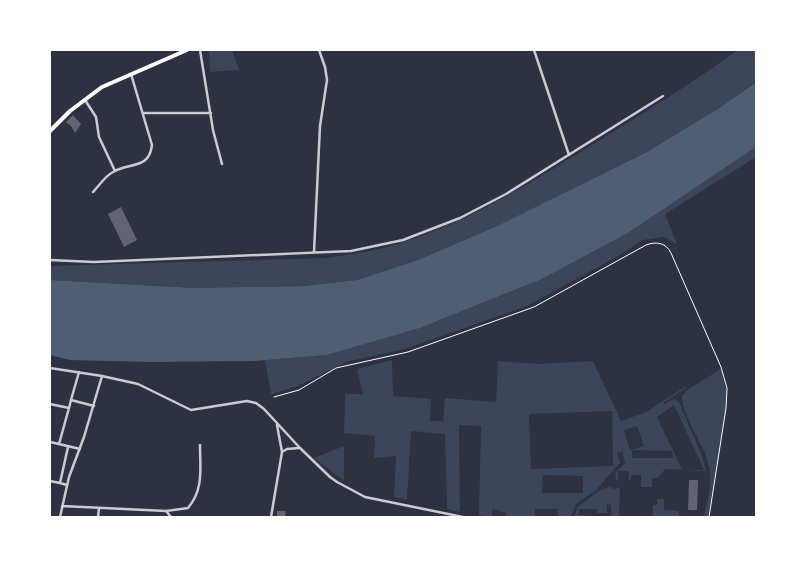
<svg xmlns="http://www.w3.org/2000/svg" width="806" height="567" font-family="'Noto Sans',sans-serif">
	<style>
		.green { fill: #3c4559; fill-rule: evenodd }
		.water { fill: #4f5d75 }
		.building { fill: #626471 }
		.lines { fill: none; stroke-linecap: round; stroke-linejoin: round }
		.path { stroke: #fff; stroke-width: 1 }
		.minor { stroke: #caccd0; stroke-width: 2.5 }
		.secondary { stroke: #fff; stroke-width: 4 }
	</style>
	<rect width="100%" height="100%" fill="#2d3142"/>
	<path class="green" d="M 209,50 L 232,50 L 239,70 L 210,72 Z
		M 738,50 L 756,50 L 756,81 L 719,109 L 647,152 L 497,226 L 418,260 L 357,280 L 303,286 L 195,288 L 50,280 L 50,266 L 327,258 C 353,254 380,250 404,242 C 472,220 532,182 592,145 C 642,114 691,84 738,50 Z
		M 756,147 L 756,157 L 665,214 L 677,244 L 664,237 L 643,240 L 613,259 L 527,306 L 405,349 L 346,362 L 298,386 L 271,394 L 265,360 L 327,355 L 420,328 L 542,279 L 628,233 Z
		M 392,360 L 393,396 L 431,399 L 430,421 L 443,421 L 445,398 L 496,402 L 498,361 L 539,364 L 593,361 L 621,421 L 646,412 L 685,387 L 686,388 L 663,403 L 664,404 L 674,399 L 679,402 L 702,456 L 706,471 L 665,469 L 658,478 L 652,478 L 652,487 L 641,487 L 641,475 L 631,475 L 631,480 L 629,480 L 629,472 L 627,471 L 618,471 L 618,480 L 616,480 L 615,473 L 625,463 L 622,451 L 617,453 L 620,463 L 595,491 L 576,504 L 571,517 L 558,517 L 558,509 L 535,509 L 535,517 L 506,517 L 506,513 L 493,509 L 491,517 L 479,515 L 481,426 L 459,425 L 460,512 L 447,509 L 445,434 L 411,431 L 407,500 L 394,497 L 396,456 L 374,458 L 375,436 L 344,433 L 345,394 L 363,394 L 357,369 ZM 674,405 L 704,470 L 682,470 L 657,417 ZM 612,411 L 613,466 L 531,469 L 529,414 ZM 637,426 L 644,446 L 630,450 L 624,430 ZM 632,450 L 672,451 L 673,458 L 632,458 ZM 543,475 L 583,476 L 583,493 L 542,493 Z
		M 721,369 L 726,390 L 726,407 L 708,517 L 704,517 C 707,501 713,483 709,466 C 704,442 684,422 682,397 L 687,390 Z
		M 344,446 L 344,481 L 314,458 Z
		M 611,487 L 614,489 L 620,487 L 619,516 L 611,516 L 611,505 L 607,504 L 607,513 L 597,513 L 597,509 L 579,509 L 579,515 L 595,516 L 595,517 L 574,517 L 577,508 L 580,505 L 602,489 Z
		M 657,499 L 664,499 L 664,510 L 678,511 L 680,517 L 653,517 L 653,505 L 657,505 Z"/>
	<path class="water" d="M 756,82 L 756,147 L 628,233 L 542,279 L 420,328 L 327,355 L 253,361 L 149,362 L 70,360 L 50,355 L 50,280 L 195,288 L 303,286 L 357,280 L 418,260 L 497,226 L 647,152 L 721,107 Z"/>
	<path class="building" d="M 73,115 L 81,124 L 75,133 L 71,126 L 66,122 Z
		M 121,207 L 137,240 L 124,247 L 108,214 Z
		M 689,480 L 698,480 L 697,510 L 688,510 Z
		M 277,511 L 286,511 L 285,517 L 277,517 Z"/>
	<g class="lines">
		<path class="path" d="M 274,397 L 299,390 L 336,368 L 408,352 L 534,307 L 646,245 C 657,241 666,243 671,253 L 721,367 L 727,388 L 726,408 L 709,517"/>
		<path class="minor" d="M 200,50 L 213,130 L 222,164
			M 534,50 L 569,155
			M 85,100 L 96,117 L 99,137 L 115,171
			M 144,113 L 211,113
			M 93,192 C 99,186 105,176 113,172 C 130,162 149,170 152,145 L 131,74
			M 314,252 L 320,126 L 327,80 L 325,67 L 319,50
			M 50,260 L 94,262 L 351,251 L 403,240 L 460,218 L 506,194 L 663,96
			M 50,368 L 102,376 L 138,384 L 191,410 L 247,401 L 256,403 L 264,409 L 300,448 L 330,477 L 337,482 L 365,497 L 463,517
			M 71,400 L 79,372
			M 50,404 L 69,408 L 71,400 L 94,406
			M 69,408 L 59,444 L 80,449
			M 50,442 L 59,444
			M 282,452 L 287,449 L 299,448
			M 50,481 L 60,483
			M 67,485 L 60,483 L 68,447
			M 62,506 L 166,511 L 188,508 C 204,489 200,469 200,445
			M 166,511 L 171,517
			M 60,517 L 69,477 L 84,437 L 102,376
			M 98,517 L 99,508
			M 271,517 L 282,452 L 277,425"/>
		<path class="secondary" d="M 50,131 L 70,111 L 102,87 L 187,50"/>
	</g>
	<rect width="806" height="567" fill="none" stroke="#ffffff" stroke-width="102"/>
</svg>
